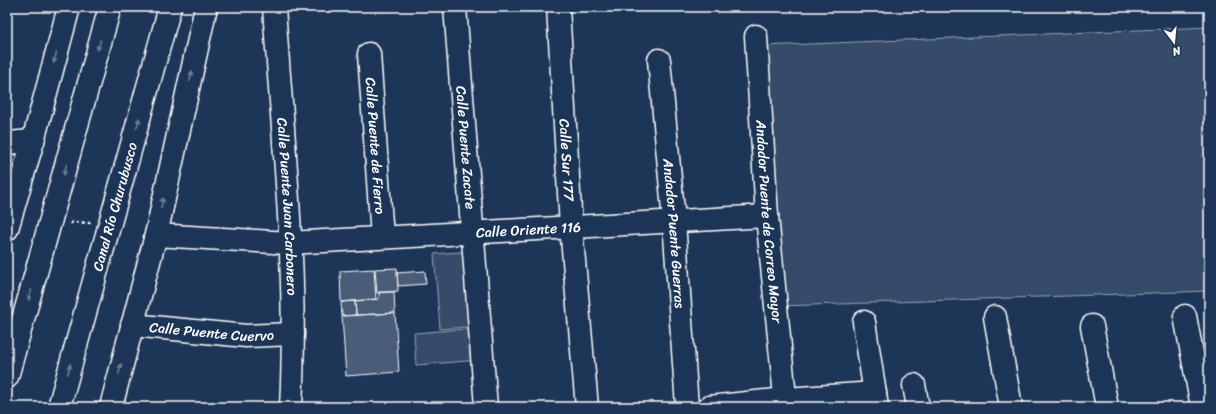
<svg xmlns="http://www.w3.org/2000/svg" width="1216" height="414" font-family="Sriracha,sans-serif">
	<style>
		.green { fill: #364b69; stroke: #9aa5b4 }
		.building { fill: #4a5d79; stroke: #fff }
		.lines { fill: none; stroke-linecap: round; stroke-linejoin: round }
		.minor-casing { stroke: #fff; stroke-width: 25 }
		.major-casing { stroke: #fff; stroke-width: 25 }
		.path { stroke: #fff; stroke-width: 2.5; stroke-dasharray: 3 3; stroke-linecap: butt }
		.minor { stroke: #1d3557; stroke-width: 22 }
		.major { stroke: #1d3557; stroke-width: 22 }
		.oneway { fill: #6c7c92 }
		.labels { text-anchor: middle; stroke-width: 3.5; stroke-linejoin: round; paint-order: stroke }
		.street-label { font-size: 14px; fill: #fff; stroke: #1d3557 }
	</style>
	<rect width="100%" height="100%" fill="#1d3557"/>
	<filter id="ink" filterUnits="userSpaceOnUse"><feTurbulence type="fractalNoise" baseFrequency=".025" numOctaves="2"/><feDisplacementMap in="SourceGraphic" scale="8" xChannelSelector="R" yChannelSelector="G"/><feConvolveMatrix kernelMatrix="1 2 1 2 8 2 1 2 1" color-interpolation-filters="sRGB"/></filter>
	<g filter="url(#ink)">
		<path class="green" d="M 1209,27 L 1209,291 L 783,306 L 763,46 Z
			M 474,251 L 479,326 L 440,329 L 434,254 Z
			M 478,328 L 480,360 L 416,365 L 414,333 Z"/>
		<path class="building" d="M 397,268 L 398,291 L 377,293 L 375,269 Z
			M 374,269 L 376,299 L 341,302 L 340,271 Z
			M 425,271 L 426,284 L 398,286 L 397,273 Z
			M 379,292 L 394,292 L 395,313 L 356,315 L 355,301 L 379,299 Z
			M 355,301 L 356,315 L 342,316 L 341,302 Z
			M 395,313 L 399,372 L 346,376 L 342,316 Z"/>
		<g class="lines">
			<defs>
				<g id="minor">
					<path id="s1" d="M 274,7 C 283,140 298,274 291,407"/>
					<path id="s2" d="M 455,7 L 486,407"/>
					<path id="s3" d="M 558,7 L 571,227 L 587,407"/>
					<path id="s4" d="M 756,36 L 767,216 L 786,407"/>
					<path id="s5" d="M 369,54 L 382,237"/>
					<path id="s6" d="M 659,60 L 674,221 L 687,407"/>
					<path d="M 7,143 L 33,141"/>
					<path d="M 7,229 L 33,141 L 69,7"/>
					<path id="s7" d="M 156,235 L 289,243 L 767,216"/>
					<path d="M 1185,316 L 1202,407"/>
					<path d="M 995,317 L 1011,407"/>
					<path d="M 864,322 L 877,407"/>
					<path id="s8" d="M 132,325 L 246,336 L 293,334"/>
					<path d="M 1092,326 L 1107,407"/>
					<path d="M 914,385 L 918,407"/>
					<path d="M 111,407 L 156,235 L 206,7"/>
					<path d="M 709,407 L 785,399 L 875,393"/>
				</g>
				<g id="major">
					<path d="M 7,377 L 110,7"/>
					<path id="s9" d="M 59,407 L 170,7"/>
				</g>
			</defs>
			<use href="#minor" class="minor-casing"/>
			<use href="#major" class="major-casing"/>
			<path class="path" d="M 71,224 L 72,222 L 91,223"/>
			<use href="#minor" class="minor"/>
			<use href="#major" class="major"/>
		</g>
		<defs><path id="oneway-solid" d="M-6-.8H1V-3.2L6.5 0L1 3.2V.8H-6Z"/></defs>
		<g class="oneway">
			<use href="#oneway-solid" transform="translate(99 45) rotate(106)"/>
			<use href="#oneway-solid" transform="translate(55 58) rotate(105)"/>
			<use href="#oneway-solid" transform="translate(191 76) rotate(-77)"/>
			<use href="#oneway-solid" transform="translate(138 123) rotate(-74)"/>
			<use href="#oneway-solid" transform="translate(65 170) rotate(106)"/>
			<use href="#oneway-solid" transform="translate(162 203) rotate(-77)"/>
			<use href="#oneway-solid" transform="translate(30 295) rotate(106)"/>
			<use href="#oneway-solid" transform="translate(69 369) rotate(-75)"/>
			<use href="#oneway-solid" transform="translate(120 369) rotate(-76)"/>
		</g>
	</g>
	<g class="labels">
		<g class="street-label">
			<text dy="5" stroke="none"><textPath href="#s5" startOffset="92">Calle Puente de Fierro</textPath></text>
			<text dy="5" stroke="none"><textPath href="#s2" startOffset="141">Calle Puente Zacate</textPath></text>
			<text dy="5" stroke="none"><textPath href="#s3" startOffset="153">Calle Sur 177</textPath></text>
			<text dy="5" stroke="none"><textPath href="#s9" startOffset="208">Canal Río Churubusco</textPath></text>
			<text dy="5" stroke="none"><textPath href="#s1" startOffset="200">Calle Puente Juan Carbonero</textPath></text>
			<text dy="5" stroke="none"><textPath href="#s4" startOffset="186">Andador Puente de Correo Mayor</textPath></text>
			<text dy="5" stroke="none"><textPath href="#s7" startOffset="373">Calle Oriente 116</textPath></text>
			<text dy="5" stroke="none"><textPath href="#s6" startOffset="174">Andador Puente Guerras</textPath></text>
			<text dy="5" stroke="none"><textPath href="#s8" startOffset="80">Calle Puente Cuervo</textPath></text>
		</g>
	</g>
	<rect width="1216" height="414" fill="none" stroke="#1d3557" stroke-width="24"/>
	<rect x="12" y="12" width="1192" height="390" fill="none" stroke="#fff" stroke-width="1.5" filter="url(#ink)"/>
	<g transform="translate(1174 42) rotate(164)" stroke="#1d3557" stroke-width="3" paint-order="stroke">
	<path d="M0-3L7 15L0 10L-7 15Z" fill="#ffffff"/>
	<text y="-6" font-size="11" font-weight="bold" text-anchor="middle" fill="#ffffff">N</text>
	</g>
</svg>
